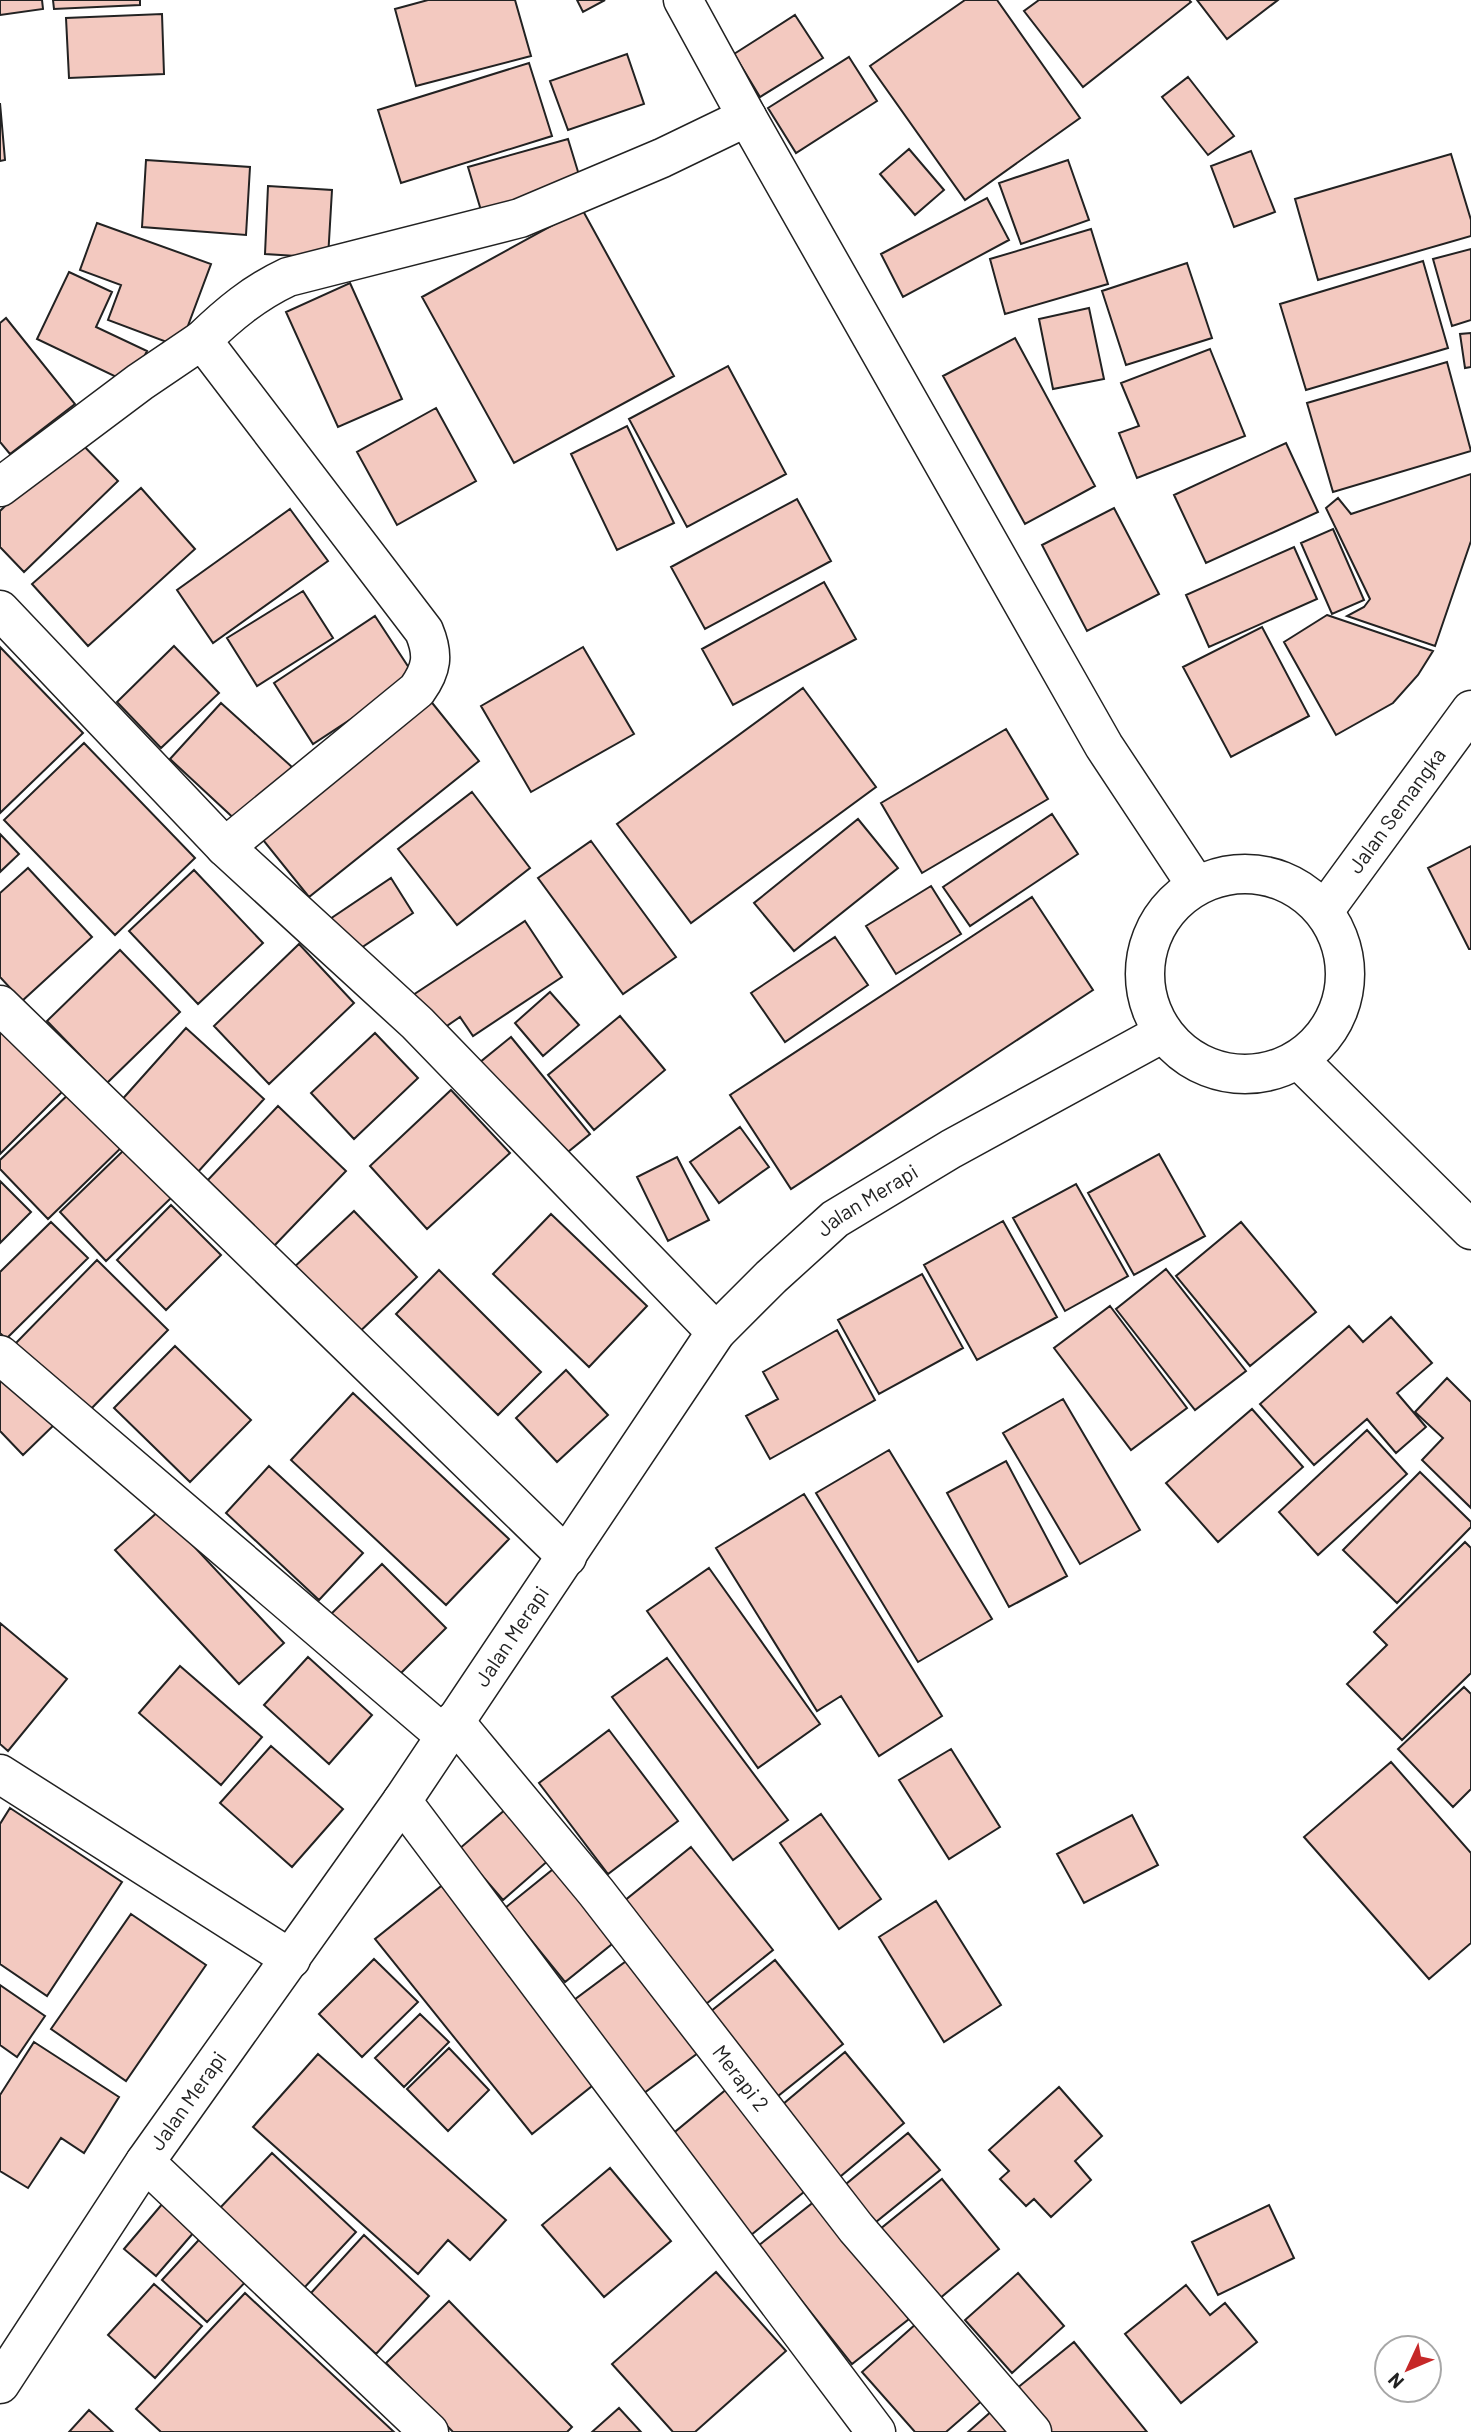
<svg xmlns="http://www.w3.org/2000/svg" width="1471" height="2432" font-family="Barlow,sans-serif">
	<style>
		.building { fill: #f3c9c0; stroke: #222; stroke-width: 2 }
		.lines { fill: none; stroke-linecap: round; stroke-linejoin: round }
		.minor-casing { stroke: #222; stroke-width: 41 }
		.tertiary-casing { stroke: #222; stroke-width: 41 }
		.primary-casing { stroke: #222; stroke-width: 41 }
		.minor { stroke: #fff; stroke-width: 38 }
		.tertiary { stroke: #fff; stroke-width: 38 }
		.primary { stroke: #fff; stroke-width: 38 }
		.labels { text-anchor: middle; stroke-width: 5; stroke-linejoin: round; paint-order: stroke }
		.street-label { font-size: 21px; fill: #222; stroke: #fff }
	</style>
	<rect width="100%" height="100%" fill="#fff"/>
	<path class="building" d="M 0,0 L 42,0 L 43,9 L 0,15 Z
		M 53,0 L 140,0 L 140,5 L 54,9 Z
		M 428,0 L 515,0 L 531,56 L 416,86 L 395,9 Z
		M 577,0 L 605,0 L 583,12 Z
		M 965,0 L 997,0 L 1080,118 L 965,200 L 870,66 Z
		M 1039,0 L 1189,0 L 1191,2 L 1083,87 L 1024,11 Z
		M 1197,0 L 1278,0 L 1227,39 Z
		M 162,14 L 164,74 L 69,78 L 66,18 Z
		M 795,15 L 823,58 L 760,97 L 734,54 Z
		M 627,54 L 644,104 L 568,130 L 550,81 Z
		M 849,57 L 877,101 L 796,153 L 768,108 Z
		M 529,63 L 552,136 L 401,183 L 378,110 Z
		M 1188,77 L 1234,136 L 1208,155 L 1162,97 Z
		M 0,103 L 5,160 L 0,161 Z
		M 568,139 L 583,188 L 483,217 L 468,167 Z
		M 909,149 L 944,190 L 915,215 L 880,174 Z
		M 1251,151 L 1275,212 L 1234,227 L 1211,166 Z
		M 1451,154 L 1471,220 L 1471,236 L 1318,280 L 1295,199 Z
		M 146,160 L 250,167 L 246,235 L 142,227 Z
		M 1068,160 L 1089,220 L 1021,244 L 999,183 Z
		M 268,186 L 332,190 L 328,258 L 265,254 Z
		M 987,198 L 1009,240 L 903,297 L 881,254 Z
		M 582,209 L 674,376 L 514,463 L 422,297 Z
		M 97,223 L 211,264 L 180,347 L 108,320 L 121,285 L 80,270 Z
		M 1091,229 L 1108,284 L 1005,314 L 990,259 Z
		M 1471,249 L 1471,320 L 1452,326 L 1433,259 Z
		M 1423,261 L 1448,348 L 1306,390 L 1280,304 Z
		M 1187,263 L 1212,338 L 1126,365 L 1102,291 Z
		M 69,272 L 112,292 L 96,327 L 147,351 L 131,384 L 37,339 Z
		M 350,283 L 402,399 L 338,427 L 286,312 Z
		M 1089,308 L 1104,379 L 1053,389 L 1039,319 Z
		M 6,318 L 75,404 L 10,454 L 0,442 L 0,323 Z
		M 1471,333 L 1471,367 L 1465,368 L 1460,334 Z
		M 1015,338 L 1095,486 L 1025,524 L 943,376 Z
		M 1210,349 L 1245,436 L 1137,478 L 1119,433 L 1139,426 L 1121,383 Z
		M 1447,362 L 1471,451 L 1333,492 L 1307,403 Z
		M 728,366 L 786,474 L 687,527 L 629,419 Z
		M 436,408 L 476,481 L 397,525 L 357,452 Z
		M 627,426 L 674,523 L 617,550 L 571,454 Z
		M 76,438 L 118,481 L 24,572 L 0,547 L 0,511 Z
		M 1286,443 L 1318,512 L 1206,563 L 1174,495 Z
		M 1471,474 L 1471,541 L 1435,646 L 1347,616 L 1364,607 L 1370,599 L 1326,508 L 1338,498 L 1351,514 Z
		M 141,488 L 195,549 L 88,646 L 32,584 Z
		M 797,499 L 831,561 L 705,629 L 671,567 Z
		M 1114,508 L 1159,594 L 1087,631 L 1042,545 Z
		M 290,509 L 328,561 L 213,643 L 177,590 Z
		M 1333,529 L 1364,600 L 1332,614 L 1301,543 Z
		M 1294,547 L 1317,599 L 1209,647 L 1186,595 Z
		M 824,582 L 856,639 L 733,705 L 702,649 Z
		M 303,591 L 333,638 L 257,686 L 227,638 Z
		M 1327,615 L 1433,651 L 1418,675 L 1393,703 L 1336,735 L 1284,642 Z
		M 375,616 L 415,677 L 313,744 L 274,683 Z
		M 1262,627 L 1309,716 L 1231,757 L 1183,667 Z
		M 174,646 L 219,693 L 161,748 L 117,702 Z
		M 0,647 L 83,733 L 0,813 Z
		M 583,647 L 634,734 L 531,792 L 481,706 Z
		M 803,688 L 876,787 L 691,923 L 617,824 Z
		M 425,694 L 479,761 L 309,897 L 255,830 Z
		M 221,703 L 292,767 L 240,824 L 170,759 Z
		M 1006,729 L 1048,799 L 922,873 L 881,803 Z
		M 84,743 L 195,858 L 115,935 L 4,820 Z
		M 472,792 L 530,868 L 457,925 L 398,849 Z
		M 1052,814 L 1078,854 L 970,926 L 943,887 Z
		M 858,819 L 898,868 L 794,951 L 754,903 Z
		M 0,834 L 19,854 L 0,872 Z
		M 591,841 L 676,957 L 623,994 L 538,878 Z
		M 1471,846 L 1471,949 L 1469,949 L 1428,868 Z
		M 28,868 L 92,937 L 22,1001 L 0,977 L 0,893 Z
		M 194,870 L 263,943 L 198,1004 L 129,931 Z
		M 391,878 L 413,913 L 349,956 L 327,921 Z
		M 931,886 L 961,934 L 896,974 L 866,926 Z
		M 1032,897 L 1093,990 L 791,1189 L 730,1095 Z
		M 525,921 L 562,977 L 473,1036 L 460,1017 L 435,1034 L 410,997 Z
		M 835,937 L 868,985 L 785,1042 L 751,993 Z
		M 299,944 L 354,1003 L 269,1084 L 214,1026 Z
		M 120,950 L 180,1012 L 107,1083 L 47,1021 Z
		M 550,992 L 579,1025 L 543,1056 L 515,1023 Z
		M 620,1016 L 665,1070 L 594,1130 L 548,1075 Z
		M 0,1026 L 64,1090 L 0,1154 Z
		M 186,1028 L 264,1099 L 197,1173 L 119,1103 Z
		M 375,1033 L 418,1078 L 354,1139 L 311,1093 Z
		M 511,1037 L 590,1134 L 558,1160 L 479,1063 Z
		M 74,1089 L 126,1143 L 48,1219 L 0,1169 L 0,1160 Z
		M 451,1090 L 510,1153 L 427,1229 L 370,1166 Z
		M 278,1106 L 346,1171 L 274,1246 L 206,1182 Z
		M 740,1127 L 769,1167 L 719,1203 L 690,1162 Z
		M 125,1149 L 172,1197 L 106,1261 L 60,1212 Z
		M 1159,1154 L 1205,1236 L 1134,1275 L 1088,1193 Z
		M 677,1157 L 709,1220 L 668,1241 L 637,1177 Z
		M 0,1181 L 31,1212 L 0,1243 Z
		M 1076,1184 L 1128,1276 L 1065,1311 L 1013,1218 Z
		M 171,1205 L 221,1255 L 166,1310 L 117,1260 Z
		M 354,1211 L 417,1277 L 353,1338 L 290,1271 Z
		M 551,1214 L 647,1306 L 589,1367 L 493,1274 Z
		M 1003,1221 L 1057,1317 L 977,1360 L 924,1265 Z
		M 51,1222 L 88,1258 L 6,1339 L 0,1333 L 0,1272 Z
		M 1241,1222 L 1316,1312 L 1250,1366 L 1176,1276 Z
		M 97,1260 L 168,1330 L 87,1413 L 15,1344 Z
		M 1166,1269 L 1246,1371 L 1195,1410 L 1116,1309 Z
		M 439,1270 L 541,1372 L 498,1415 L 396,1314 Z
		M 922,1274 L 963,1348 L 879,1394 L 838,1320 Z
		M 1110,1306 L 1187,1408 L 1131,1450 L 1054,1348 Z
		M 1391,1317 L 1432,1363 L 1397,1393 L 1426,1427 L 1396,1453 L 1367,1419 L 1314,1465 L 1260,1404 L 1349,1326 L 1363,1342 Z
		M 837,1330 L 875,1400 L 770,1459 L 746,1416 L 778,1399 L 763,1372 Z
		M 175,1346 L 251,1420 L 190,1482 L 114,1408 Z
		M 0,1364 L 57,1422 L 23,1455 L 0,1431 Z
		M 566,1370 L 608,1415 L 557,1462 L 516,1418 Z
		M 1447,1378 L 1471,1402 L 1471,1508 L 1422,1460 L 1443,1438 L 1415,1412 Z
		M 353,1393 L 509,1539 L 446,1605 L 291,1460 Z
		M 1063,1399 L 1140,1530 L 1080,1564 L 1003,1433 Z
		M 1252,1409 L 1303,1467 L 1218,1542 L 1166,1483 Z
		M 1367,1430 L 1407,1474 L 1318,1555 L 1279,1512 Z
		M 889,1450 L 992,1619 L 918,1662 L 816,1493 Z
		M 1006,1461 L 1067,1576 L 1009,1607 L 947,1493 Z
		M 269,1466 L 363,1553 L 319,1600 L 226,1513 Z
		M 1420,1472 L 1471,1522 L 1471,1527 L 1397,1603 L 1343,1550 Z
		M 804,1494 L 942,1716 L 879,1756 L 841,1696 L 817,1711 L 716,1548 Z
		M 160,1510 L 284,1643 L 239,1684 L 115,1550 Z
		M 1465,1542 L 1471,1548 L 1471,1673 L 1402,1740 L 1347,1684 L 1387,1645 L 1374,1632 Z
		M 382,1564 L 446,1628 L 393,1681 L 329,1616 Z
		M 709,1568 L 820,1724 L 758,1768 L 647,1611 Z
		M 0,1623 L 67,1679 L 8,1751 L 0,1744 Z
		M 308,1657 L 372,1715 L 329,1764 L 264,1705 Z
		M 667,1658 L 788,1820 L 733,1860 L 612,1697 Z
		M 180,1666 L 262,1737 L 221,1785 L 139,1713 Z
		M 1464,1687 L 1471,1694 L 1471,1789 L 1453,1807 L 1398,1749 Z
		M 609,1730 L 678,1821 L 608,1874 L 539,1783 Z
		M 271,1746 L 343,1809 L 292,1867 L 220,1803 Z
		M 951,1749 L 1000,1827 L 949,1859 L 899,1780 Z
		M 1391,1762 L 1471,1853 L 1471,1943 L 1429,1979 L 1304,1837 Z
		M 10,1808 L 122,1882 L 47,1996 L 0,1964 L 0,1824 Z
		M 506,1809 L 550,1859 L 503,1900 L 459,1849 Z
		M 821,1814 L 881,1899 L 839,1929 L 780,1843 Z
		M 1132,1815 L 1158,1865 L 1084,1903 L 1057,1854 Z
		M 691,1847 L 773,1950 L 701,2008 L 618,1906 Z
		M 557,1866 L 617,1940 L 565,1982 L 505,1908 Z
		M 450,1879 L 607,2074 L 532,2134 L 375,1939 Z
		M 936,1901 L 1001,2005 L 944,2042 L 879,1937 Z
		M 131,1914 L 206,1965 L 126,2081 L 51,2029 Z
		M 374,1959 L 418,2002 L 362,2057 L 319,2014 Z
		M 629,1959 L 698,2053 L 644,2093 L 574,2000 Z
		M 775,1960 L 843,2044 L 773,2100 L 705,2016 Z
		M 0,1985 L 45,2016 L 17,2057 L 0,2045 Z
		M 420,2014 L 449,2042 L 404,2087 L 375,2058 Z
		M 34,2042 L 119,2097 L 84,2153 L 61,2138 L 28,2188 L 0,2171 L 0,2095 Z
		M 449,2048 L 489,2090 L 448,2131 L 407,2089 Z
		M 845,2052 L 904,2123 L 835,2181 L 776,2110 Z
		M 318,2054 L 506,2220 L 470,2260 L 448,2240 L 418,2274 L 253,2127 Z
		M 1059,2087 L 1102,2136 L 1075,2161 L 1091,2180 L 1051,2217 L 1034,2199 L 1026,2206 L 1000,2179 L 1009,2171 L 989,2150 Z
		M 728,2088 L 810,2187 L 751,2235 L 670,2136 Z
		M 908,2133 L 940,2170 L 871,2226 L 840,2189 Z
		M 272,2153 L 356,2232 L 304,2288 L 219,2209 Z
		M 610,2168 L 671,2241 L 604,2297 L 542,2225 Z
		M 942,2179 L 999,2249 L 933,2304 L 874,2234 Z
		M 169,2196 L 201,2224 L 156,2276 L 124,2249 Z
		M 815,2201 L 909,2319 L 852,2364 L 758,2246 Z
		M 1269,2205 L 1294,2258 L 1218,2295 L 1192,2242 Z
		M 207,2231 L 253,2274 L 207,2322 L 162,2280 Z
		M 364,2235 L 429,2296 L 376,2354 L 311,2293 Z
		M 716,2272 L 786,2351 L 695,2432 L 673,2432 L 612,2364 Z
		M 1018,2273 L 1064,2326 L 1012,2373 L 965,2320 Z
		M 154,2284 L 202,2326 L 155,2378 L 108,2335 Z
		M 1186,2285 L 1210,2315 L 1225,2303 L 1257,2342 L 1181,2403 L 1125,2334 Z
		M 245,2293 L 394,2432 L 161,2432 L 136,2409 Z
		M 449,2301 L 572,2427 L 567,2432 L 453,2432 L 386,2363 Z
		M 917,2323 L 984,2399 L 946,2432 L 915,2432 L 862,2372 Z
		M 1074,2342 L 1147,2432 L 1042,2432 L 1011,2393 Z
		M 619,2408 L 641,2432 L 592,2432 Z
		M 89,2410 L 113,2432 L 69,2432 Z
		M 993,2410 L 1013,2432 L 968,2432 Z"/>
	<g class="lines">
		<defs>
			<g id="minor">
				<path d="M 202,340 C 229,314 254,293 288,277 L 520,218 L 662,158 L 747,117"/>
				<path d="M 0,487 L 140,382 L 202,340 L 424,631 C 434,655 432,669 417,690 L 225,847"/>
				<path d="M 0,610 L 225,847 L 417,1023 L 716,1332"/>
				<path d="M 0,1005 L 567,1557"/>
				<path d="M 0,1355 L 444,1735"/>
				<path id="s1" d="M 454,1721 L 596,1892 L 856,2228 L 1032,2432"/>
				<path d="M 0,1774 L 291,1959"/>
				<path d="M 402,1801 L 876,2432"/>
				<path d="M 145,2162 L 429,2432"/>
			</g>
			<path id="tertiary" d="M 683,0 L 747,117 L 1104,746 L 1196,885
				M 1299,1060 L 1471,1230"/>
			<g id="primary">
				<circle cx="1245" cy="974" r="100"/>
				<path id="s2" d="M 1324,911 L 1471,710"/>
				<path id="s3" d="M 0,2384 L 145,2162 L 402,1801 L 716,1332 L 771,1277 L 835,1219 L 951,1149 L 1163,1033"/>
			</g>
		</defs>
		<use href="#minor" class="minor-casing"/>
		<use href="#tertiary" class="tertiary-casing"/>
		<use href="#primary" class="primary-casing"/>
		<use href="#minor" class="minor"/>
		<use href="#tertiary" class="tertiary"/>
		<use href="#primary" class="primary"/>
	</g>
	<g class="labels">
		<g class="street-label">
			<text dy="7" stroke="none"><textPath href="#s2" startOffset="124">Jalan Semangka</textPath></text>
			<text dy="7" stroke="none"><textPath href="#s3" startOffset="1474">Jalan Merapi</textPath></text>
			<text dy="7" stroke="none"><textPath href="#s3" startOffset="906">Jalan Merapi</textPath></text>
			<text dy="7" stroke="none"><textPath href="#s1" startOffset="458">Merapi 2</textPath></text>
			<text dy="7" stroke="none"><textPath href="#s3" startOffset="340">Jalan Merapi</textPath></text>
		</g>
	</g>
	<g transform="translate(1408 2369) rotate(226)"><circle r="33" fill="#ffffff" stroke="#a7a7a7" stroke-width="2"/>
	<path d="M0-5L12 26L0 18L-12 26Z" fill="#c62828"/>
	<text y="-10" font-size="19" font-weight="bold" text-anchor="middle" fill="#222222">N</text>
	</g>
</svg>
